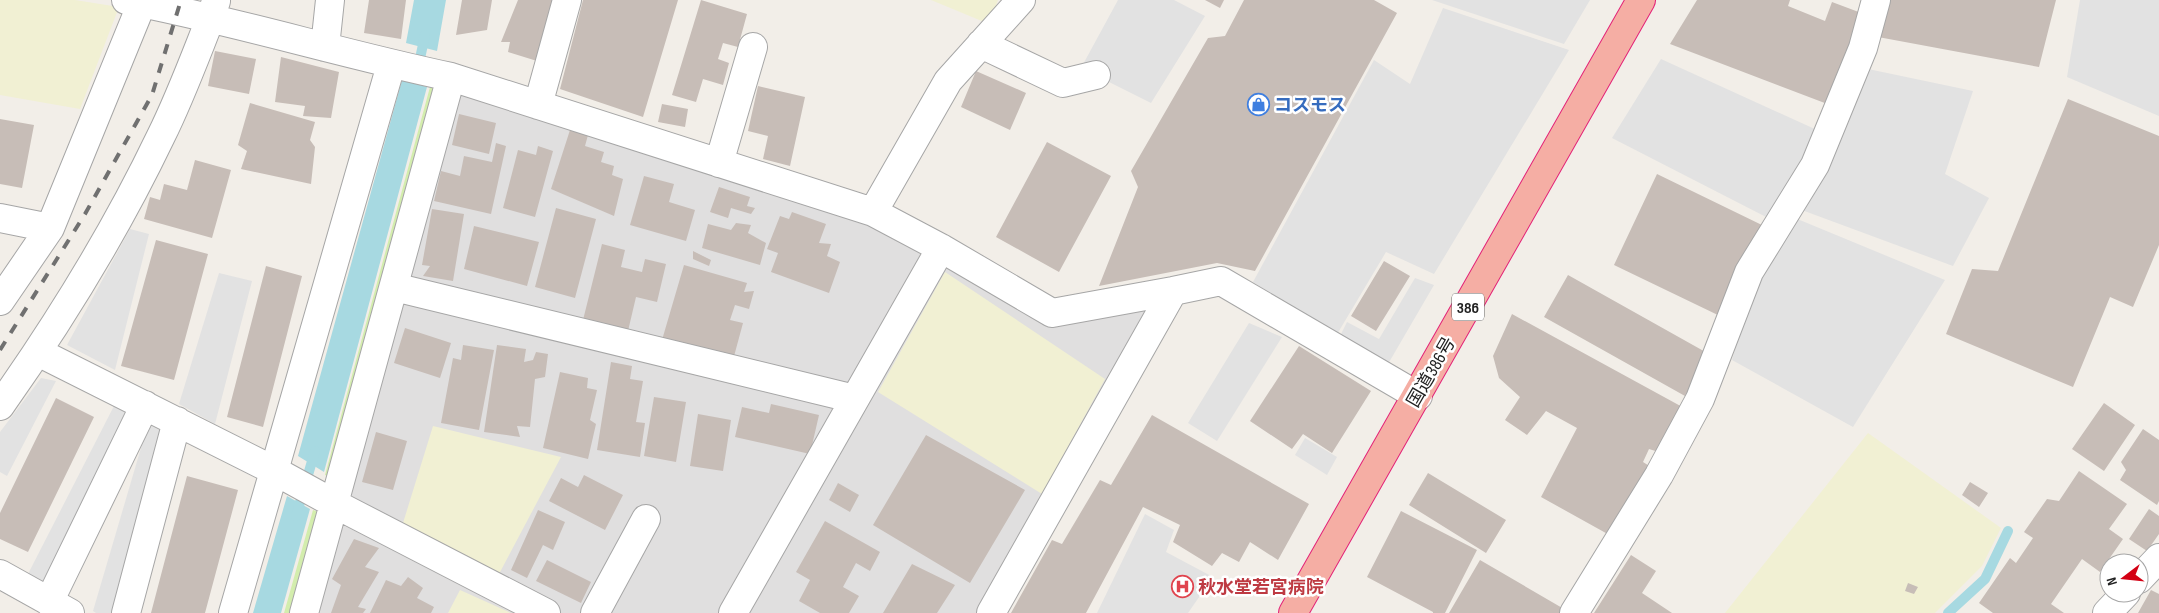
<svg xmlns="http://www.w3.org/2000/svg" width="2159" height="613" font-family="'Sofia Sans Condensed','Noto Sans JP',sans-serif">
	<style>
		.residential { fill: #e0dfdf }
		.farmland { fill: #f1f0d3 }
		.grass { fill: #d3edad }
		.parking { fill: #e2e2e2 }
		.water { fill: #a7d9e1 }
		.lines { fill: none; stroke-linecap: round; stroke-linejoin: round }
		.stream { stroke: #a7d9e1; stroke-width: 10 }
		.building { fill: #c7bdb7 }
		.minor-casing { stroke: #a6a6a6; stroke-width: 30 }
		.trunk-casing { stroke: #e32277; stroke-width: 30 }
		.minor { stroke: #fff; stroke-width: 28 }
		.trunk { stroke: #f5aea4; stroke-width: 28 }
		.rail { stroke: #707070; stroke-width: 4; stroke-dasharray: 10 10; stroke-linecap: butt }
		.labels { text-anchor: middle; stroke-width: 5; stroke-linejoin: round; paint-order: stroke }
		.shield { fill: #fff; stroke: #646464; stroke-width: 1 }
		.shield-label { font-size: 16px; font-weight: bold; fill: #222 }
		.shop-label { font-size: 18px; font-weight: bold; fill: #366cbe; stroke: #fff; text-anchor: start }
		.street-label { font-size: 18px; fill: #222; stroke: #fff }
		.health-label { font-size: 18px; font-weight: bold; fill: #be3a42; stroke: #fff; text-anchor: start }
	</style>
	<rect width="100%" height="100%" fill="#f2eee8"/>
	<path class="residential" d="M 457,87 L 869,221 L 1050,322 L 1155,302 L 982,613 L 310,613 Z"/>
	<path class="farmland" d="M 0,0 L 75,0 L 119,7 L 80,109 L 0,95 Z
		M 931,0 L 998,0 L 989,24 Z
		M 945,272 L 1105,379 L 1042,494 L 878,392 Z
		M 433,426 L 561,457 L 499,574 L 403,523 Z
		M 1868,433 L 2001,528 L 1982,566 L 1935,613 L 1725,613 Z
		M 460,590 L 511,613 L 448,613 Z"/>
	<path class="grass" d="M 430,87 L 442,90 L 335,479 L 325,475 Z
		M 313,510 L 324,514 L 296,613 L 284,613 Z"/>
	<path class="parking" d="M 1118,0 L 1174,0 L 1205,16 L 1151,103 L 1081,68 Z
		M 1432,0 L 1590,0 L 1564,44 Z
		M 2080,0 L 2159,0 L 2159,116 L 2067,77 Z
		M 1443,8 L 1569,50 L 1434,274 L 1386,252 L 1336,336 L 1253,282 L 1374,60 L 1410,84 Z
		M 1661,59 L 1817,130 L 1804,162 L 1770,219 L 1612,138 Z
		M 1868,69 L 1973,91 L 1945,174 L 1989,198 L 1953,266 L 1799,209 Z
		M 1795,218 L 1945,280 L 1853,427 L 1732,360 L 1755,280 Z
		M 130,229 L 149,234 L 115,370 L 67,345 Z
		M 219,273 L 252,281 L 215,424 L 179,404 Z
		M 1415,278 L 1434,285 L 1388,364 L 1339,338 L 1347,322 L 1379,339 Z
		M 1249,323 L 1282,337 L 1217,441 L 1188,423 Z
		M 41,378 L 56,381 L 7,476 L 0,472 L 0,432 Z
		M 115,404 L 133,411 L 48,586 L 28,574 Z
		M 148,424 L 170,435 L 122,613 L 96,613 L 93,611 Z
		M 1305,438 L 1337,457 L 1327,475 L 1295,455 Z
		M 1145,514 L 1174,530 L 1166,552 L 1213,577 L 1188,613 L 1097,613 Z"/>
	<path class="water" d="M 414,0 L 446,0 L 437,51 L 406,43 Z
		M 402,80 L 427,87 L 324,472 L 298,456 Z
		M 287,496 L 310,509 L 281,613 L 253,613 Z"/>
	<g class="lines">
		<path class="stream" d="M 418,68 L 425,35
			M 296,516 L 315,451
			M 1948,613 L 1985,579 L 2008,531"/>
	</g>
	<path class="building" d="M 369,0 L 406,0 L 401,39 L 364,33 Z
		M 462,0 L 492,0 L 487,30 L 456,35 Z
		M 518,0 L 555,0 L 537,61 L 508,52 L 510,42 L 501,42 Z
		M 583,0 L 678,0 L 643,117 L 560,89 Z
		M 701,0 L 747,14 L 738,47 L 723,43 L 718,59 L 729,63 L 723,85 L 703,79 L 696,102 L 672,95 Z
		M 1205,0 L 1224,0 L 1220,8 Z
		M 1244,0 L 1374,0 L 1397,13 L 1255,271 L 1217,263 L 1099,286 L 1138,187 L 1131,171 L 1208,38 L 1225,36 Z
		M 1697,0 L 1790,0 L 1788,6 L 1825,21 L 1832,2 L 1864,14 L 1830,105 L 1670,44 Z
		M 1890,0 L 2056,0 L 2039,67 L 1878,37 Z
		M 215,51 L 256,59 L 249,94 L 208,86 Z
		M 281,57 L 339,72 L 331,118 L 303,116 L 305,106 L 275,102 Z
		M 976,71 L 1026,93 L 1010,130 L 961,107 Z
		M 758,86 L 805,97 L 790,166 L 763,159 L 768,136 L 748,131 Z
		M 2068,99 L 2159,136 L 2159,245 L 2133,307 L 2110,297 L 2073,387 L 1946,334 L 1972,269 L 1998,271 Z
		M 250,103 L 315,122 L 310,140 L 315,147 L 311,184 L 241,169 L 247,151 L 238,145 Z
		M 662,104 L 688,109 L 685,127 L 658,122 Z
		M 459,114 L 496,123 L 489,154 L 452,145 Z
		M 0,119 L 34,125 L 22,188 L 0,184 Z
		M 570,130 L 588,135 L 585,146 L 604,152 L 601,162 L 614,166 L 612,175 L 623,179 L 614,216 L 551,189 Z
		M 1047,142 L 1111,176 L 1059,272 L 996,237 Z
		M 496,143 L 506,146 L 491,214 L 434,201 L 441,171 L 460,176 L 464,156 L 492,162 Z
		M 538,146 L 553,151 L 535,217 L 503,208 L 518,150 L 536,155 Z
		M 195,160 L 231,170 L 212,238 L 144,219 L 150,197 L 160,200 L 164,184 L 187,190 Z
		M 1657,174 L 1766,227 L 1722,317 L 1614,265 Z
		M 644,176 L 674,184 L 669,202 L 695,210 L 686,241 L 630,225 Z
		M 719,187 L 750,197 L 747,206 L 755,208 L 751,214 L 731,208 L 728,218 L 710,212 Z
		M 556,208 L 596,219 L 575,298 L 535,287 Z
		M 432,209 L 464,214 L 453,281 L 423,276 L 430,266 L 422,265 Z
		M 792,212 L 826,224 L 819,243 L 831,244 L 827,256 L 840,262 L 829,293 L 771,272 L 778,253 L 767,249 L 780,216 L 789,219 Z
		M 736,223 L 751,225 L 748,233 L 766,243 L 760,265 L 702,248 L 708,224 L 731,230 Z
		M 474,226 L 539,242 L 527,286 L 464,269 Z
		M 156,240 L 208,254 L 174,380 L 121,366 Z
		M 602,244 L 625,250 L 621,267 L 642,272 L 645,259 L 666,264 L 657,302 L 636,297 L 628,331 L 583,320 Z
		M 693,251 L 711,260 L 709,266 L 693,259 Z
		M 1384,261 L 1410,276 L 1376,331 L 1351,316 Z
		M 684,265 L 747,283 L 744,292 L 754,291 L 749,309 L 735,305 L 730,320 L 743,323 L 733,360 L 662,340 Z
		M 266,266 L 302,276 L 263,427 L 227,417 Z
		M 1568,275 L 1709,354 L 1685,396 L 1544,317 Z
		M 1512,314 L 1686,409 L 1665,454 L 1649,449 L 1643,462 L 1654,469 L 1613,537 L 1541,497 L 1577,428 L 1546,411 L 1527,435 L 1505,420 L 1520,397 L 1499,378 L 1493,356 Z
		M 405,328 L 451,343 L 440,378 L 394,363 Z
		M 463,345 L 494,350 L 479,430 L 441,423 L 453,358 L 461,360 Z
		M 497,345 L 526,349 L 524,362 L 533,360 L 536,352 L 548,354 L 545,377 L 535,379 L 530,427 L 517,426 L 520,437 L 484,432 Z
		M 1299,346 L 1371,391 L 1332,453 L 1303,434 L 1292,449 L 1250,421 Z
		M 611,362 L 632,366 L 630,379 L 643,381 L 636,422 L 645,423 L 640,457 L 597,450 Z
		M 560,372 L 588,378 L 587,388 L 597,390 L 590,420 L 596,424 L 588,459 L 543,448 Z
		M 654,397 L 686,402 L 676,462 L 644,456 Z
		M 56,398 L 94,417 L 28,552 L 0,539 L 0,513 Z
		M 2104,403 L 2135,425 L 2104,471 L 2072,449 Z
		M 771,404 L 819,415 L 810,454 L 735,437 L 742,407 L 769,413 Z
		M 698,414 L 731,420 L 723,471 L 690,466 Z
		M 1152,415 L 1309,504 L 1278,560 L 1250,542 L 1239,562 L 1222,553 L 1212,566 L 1173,542 L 1180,525 L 1143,507 L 1086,613 L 1011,613 L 1052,540 L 1062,544 L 1100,480 L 1111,485 Z
		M 2143,429 L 2159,440 L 2159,501 L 2157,505 L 2120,480 L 2126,470 L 2121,462 Z
		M 376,432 L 407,441 L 393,490 L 362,482 Z
		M 926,435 L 1025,490 L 970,583 L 873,525 Z
		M 2079,471 L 2127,504 L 2109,529 L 2123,539 L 2100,572 L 2082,559 L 2051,604 L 2064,613 L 1993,613 L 1979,603 L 2010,558 L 2016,563 L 2033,538 L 2024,532 L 2047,499 L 2059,501 Z
		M 1428,473 L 1506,520 L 1486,553 L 1409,505 Z
		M 584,475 L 623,495 L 605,530 L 549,501 L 561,478 L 578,487 Z
		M 187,476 L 238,490 L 205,613 L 151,613 Z
		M 1970,482 L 1988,493 L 1979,507 L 1962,495 Z
		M 838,483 L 859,495 L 850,512 L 829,500 Z
		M 2149,509 L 2159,516 L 2159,534 L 2147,551 L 2129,539 Z
		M 538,510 L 565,522 L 553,550 L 543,545 L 527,578 L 511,570 Z
		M 1401,511 L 1477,550 L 1445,613 L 1433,613 L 1433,612 L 1367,577 Z
		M 825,521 L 880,552 L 870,571 L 856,563 L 843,587 L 859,596 L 849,613 L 820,613 L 799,601 L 810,580 L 796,572 Z
		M 354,539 L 379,548 L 365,567 L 379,572 L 358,607 L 366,609 L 363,613 L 331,613 L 341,585 L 332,579 Z
		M 1631,555 L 1656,571 L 1642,593 L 1672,613 L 1594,613 Z
		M 547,560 L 591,582 L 581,603 L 536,581 Z
		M 1480,560 L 1564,609 L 1562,613 L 1449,613 Z
		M 912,564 L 955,585 L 937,613 L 883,613 Z
		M 408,577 L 423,588 L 417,598 L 434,607 L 431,613 L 370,613 L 386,580 L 401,586 Z
		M 1908,583 L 1918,587 L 1914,594 L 1905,591 Z
		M 2151,590 L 2159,594 L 2159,613 L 2138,613 Z"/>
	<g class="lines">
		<defs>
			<path id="minor" d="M 126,0 C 236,21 342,54 451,77 L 873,212 L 941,248 L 1052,313 L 1173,291 L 1221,281 L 1418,396
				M 981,44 L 1063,83 L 1096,75
				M 325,47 L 330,0
				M 538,105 L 567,0
				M 719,163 L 753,47
				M 873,212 L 948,81 L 1021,0
				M 0,218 L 50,228
				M 394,287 L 855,399
				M 0,301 L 50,228 L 142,3
				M 38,352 L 273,470 L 335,504 L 546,613
				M 0,406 C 60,321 116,230 161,136 C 180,98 195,57 211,17 L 216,1
				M 0,574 L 70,613
				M 2139,579 L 2159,558
				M 49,602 L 145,405
				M 126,613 L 177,421
				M 233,613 L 391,65
				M 304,613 L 451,77
				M 595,613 L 646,519
				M 733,613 L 941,248
				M 991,613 L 1173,291
				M 1574,613 L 1659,475 L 1700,399 L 1749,272 L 1815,165 L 1863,48 L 1876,0
				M 2107,613 L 2126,593"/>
			<path id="trunk" d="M 1293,613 L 1641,0"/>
		</defs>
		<use href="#minor" class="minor-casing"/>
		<use href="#trunk" class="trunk-casing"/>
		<use href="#minor" class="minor"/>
		<use href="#trunk" class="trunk"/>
		<path class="rail" d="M 0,350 L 85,214 L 152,95 L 181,0"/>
	</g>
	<defs>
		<symbol id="shop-ring" viewBox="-11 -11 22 22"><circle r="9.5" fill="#fff" stroke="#3f7fe0" stroke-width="1.5"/><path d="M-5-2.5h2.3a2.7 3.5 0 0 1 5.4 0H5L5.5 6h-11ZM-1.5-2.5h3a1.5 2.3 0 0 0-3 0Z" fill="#3f7fe0"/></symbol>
		<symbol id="hospital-ring" viewBox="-11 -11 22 22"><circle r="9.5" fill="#fff" stroke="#e0444e" stroke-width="1.5"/><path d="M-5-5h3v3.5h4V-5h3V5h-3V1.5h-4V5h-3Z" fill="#e0444e"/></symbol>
	</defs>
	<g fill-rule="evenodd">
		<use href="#shop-ring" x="1246" y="92" width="25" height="25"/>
		<use href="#hospital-ring" x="1170" y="574" width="25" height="25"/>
	</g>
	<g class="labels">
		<rect class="shield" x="1452" y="293.5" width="32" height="27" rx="4"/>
		<g class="shield-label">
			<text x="1468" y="313">386</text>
		</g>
		<g class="shop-label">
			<text x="1274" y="111">コスモス</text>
		</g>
		<g class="street-label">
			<text transform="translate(1431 372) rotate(-60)" y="6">国道386号</text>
		</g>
		<g class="health-label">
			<text x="1198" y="593">秋水堂若宮病院</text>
		</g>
	</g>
	<g transform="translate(2124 578) rotate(254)"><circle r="24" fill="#ffffff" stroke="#a7a7a7"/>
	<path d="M0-4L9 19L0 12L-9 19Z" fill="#d30014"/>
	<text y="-8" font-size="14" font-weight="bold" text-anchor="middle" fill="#222222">N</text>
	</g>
</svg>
